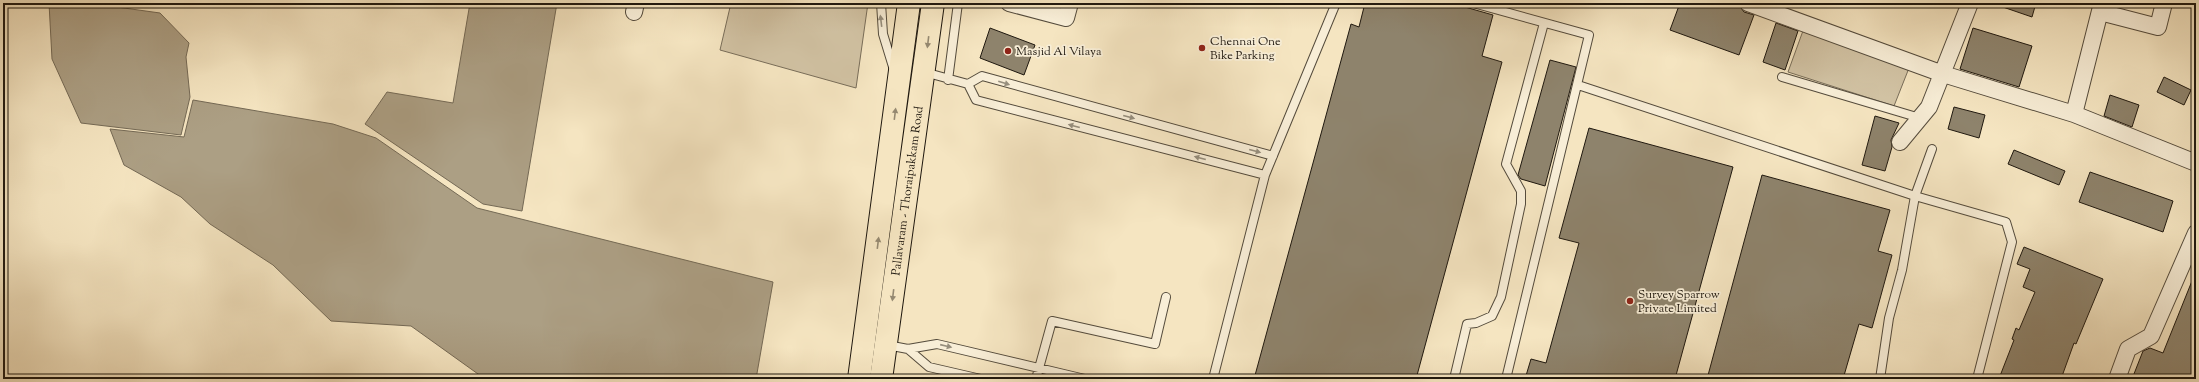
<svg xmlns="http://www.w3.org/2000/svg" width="2199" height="382" font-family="'Sorts Mill Goudy',serif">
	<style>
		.green { fill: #d1c2a3; stroke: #786d59 }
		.water { fill: #ac9f84; stroke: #746955 }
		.building { fill: #8e836c; stroke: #1f180f }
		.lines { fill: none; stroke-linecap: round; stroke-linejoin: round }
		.service-casing { stroke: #544b3c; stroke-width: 10 }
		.minor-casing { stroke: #544b3c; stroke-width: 18 }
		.primary-casing { stroke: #1f180f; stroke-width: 24 }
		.service { stroke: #f8eed7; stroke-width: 8 }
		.minor { stroke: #f8eed7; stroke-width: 16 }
		.primary { stroke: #f5e5c1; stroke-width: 22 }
		.oneway { fill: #968e7d }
		.oneway2 { fill: #958971 }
		.poi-dot { fill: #8f2418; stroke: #f8eed7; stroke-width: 1.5 }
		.labels { text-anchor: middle; stroke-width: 3.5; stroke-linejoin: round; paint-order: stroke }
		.poi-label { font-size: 12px; fill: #1f180f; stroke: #f8eed7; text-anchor: start }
		.street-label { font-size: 12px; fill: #1f180f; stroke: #f8eed7 }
	</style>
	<rect width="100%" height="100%" fill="#f5e5c1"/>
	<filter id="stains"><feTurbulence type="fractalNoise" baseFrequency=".005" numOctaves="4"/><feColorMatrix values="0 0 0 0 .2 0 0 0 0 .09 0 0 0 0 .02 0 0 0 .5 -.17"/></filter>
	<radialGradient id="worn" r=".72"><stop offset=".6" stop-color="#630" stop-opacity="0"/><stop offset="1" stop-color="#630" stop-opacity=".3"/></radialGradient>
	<path class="green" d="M 731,3 L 868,3 L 856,88 L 720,50 Z
		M 1804,28 L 1909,68 L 1894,106 L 1788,72 Z"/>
	<path class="water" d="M 49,3 L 88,3 L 160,13 L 189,43 L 186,57 L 190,97 L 181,135 L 81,123 L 52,59 Z
		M 470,3 L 557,3 L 522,211 L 483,204 L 365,124 L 387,92 L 453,103 Z
		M 193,100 L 333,124 L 376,138 L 477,208 L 773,282 L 756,379 L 485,379 L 411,326 L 331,321 L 273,265 L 210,224 L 181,197 L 124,165 L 110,129 L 184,137 Z"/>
	<path class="building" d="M 1365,3 L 1451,3 L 1493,15 L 1482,56 L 1502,62 L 1416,379 L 1254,379 L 1351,24 L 1359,27 Z
		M 1680,3 L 1733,3 L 1739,5 L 1744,12 L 1754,15 L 1739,55 L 1670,30 Z
		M 1997,3 L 2036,3 L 2032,17 L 1997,5 Z
		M 1776,23 L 1798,31 L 1785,70 L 1763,62 Z
		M 990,28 L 1035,45 L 1024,75 L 980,58 Z
		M 1973,28 L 2032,46 L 2019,87 L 1960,69 Z
		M 1550,60 L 1576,67 L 1545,186 L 1521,179 L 1518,175 Z
		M 2164,77 L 2191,90 L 2184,105 L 2157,92 Z
		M 2110,95 L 2139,105 L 2132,127 L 2104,116 Z
		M 1954,107 L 1985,115 L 1979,138 L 1948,129 Z
		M 1875,116 L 1899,123 L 1891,140 L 1892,147 L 1885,171 L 1862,165 Z
		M 1589,128 L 1733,167 L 1675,379 L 1525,379 L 1531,359 L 1546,363 L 1579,243 L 1559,238 Z
		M 2014,150 L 2065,171 L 2059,185 L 2008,164 Z
		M 2090,172 L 2173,201 L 2163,232 L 2079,202 Z
		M 1762,175 L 1890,210 L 1878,251 L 1892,255 L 1872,328 L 1859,324 L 1843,379 L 1707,379 Z
		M 2024,247 L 2103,279 L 2076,344 L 2074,343 L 2061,379 L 2008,379 L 2000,376 L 2014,340 L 2012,339 L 2016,328 L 2019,330 L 2035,292 L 2023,287 L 2030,269 L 2017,264 Z
		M 2196,271 L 2196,379 L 2132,379 L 2143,351 L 2150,348 L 2163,353 Z"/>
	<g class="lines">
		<defs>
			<path id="service" d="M 881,3 L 883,34 L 894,70
				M 1473,3 L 1589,35 L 1506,379
				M 924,72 L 968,84 L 982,76 L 1273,156
				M 1782,77 L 1920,118
				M 948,80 L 958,3
				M 968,84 L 976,100 L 1265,175
				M 1578,85 L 1915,196 L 1932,149
				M 887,345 L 908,349 L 937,344 L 1085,379
				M 908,349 L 929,367 L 981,379
				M 1036,379 L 1052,321 L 1155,344 L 1166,297
				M 1213,379 L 1265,175 L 1336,3
				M 1454,379 L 1467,324 L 1476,323 L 1492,316 L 1501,297 L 1521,204 L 1521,191 L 1506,164 L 1544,23
				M 1880,379 L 1889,318 L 1902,270 L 1915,196 L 2006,222 L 2012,242 L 1977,379"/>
			<path id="minor" d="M 1009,3 L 1066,18 L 1070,3
				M 1748,3 L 1943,74 L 2074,114 L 2196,163
				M 634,12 L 636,3
				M 2100,12 L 2158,27 L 2164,3
				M 2074,114 L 2102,3
				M 1900,142 L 1929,107 L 1970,3
				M 2117,379 L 2128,349 L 2151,336 L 2196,233"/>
			<g id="primary">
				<path d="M 859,379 L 909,3"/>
				<path id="s1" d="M 881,379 L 933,3"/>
			</g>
		</defs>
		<use href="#service" class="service-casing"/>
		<use href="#minor" class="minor-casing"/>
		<use href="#primary" class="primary-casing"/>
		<use href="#service" class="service"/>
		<use href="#minor" class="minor"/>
		<use href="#primary" class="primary"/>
	</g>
	<defs><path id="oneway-solid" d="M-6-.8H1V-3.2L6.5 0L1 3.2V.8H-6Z"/></defs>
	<g class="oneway">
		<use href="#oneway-solid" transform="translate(881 21) rotate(-97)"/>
		<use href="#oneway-solid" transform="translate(1004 83) rotate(17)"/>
		<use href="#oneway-solid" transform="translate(1129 117) rotate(15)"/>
		<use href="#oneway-solid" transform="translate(1074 126) rotate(-165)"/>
		<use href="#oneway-solid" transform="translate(1255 151) rotate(15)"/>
		<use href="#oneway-solid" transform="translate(1200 158) rotate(-165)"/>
		<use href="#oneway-solid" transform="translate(946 346) rotate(13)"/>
	</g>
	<g class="oneway2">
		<use href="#oneway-solid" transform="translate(928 42) rotate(97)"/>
		<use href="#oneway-solid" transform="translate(895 114) rotate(-83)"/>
		<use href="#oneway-solid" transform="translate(878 243) rotate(-83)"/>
		<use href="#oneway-solid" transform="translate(893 295) rotate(97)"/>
	</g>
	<g class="poi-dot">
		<circle cx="1202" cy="48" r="4"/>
		<circle cx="1008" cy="51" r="4"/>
		<circle cx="1630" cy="301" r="4"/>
	</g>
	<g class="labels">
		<g class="poi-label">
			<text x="1210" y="45">Chennai One<tspan x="1210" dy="14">Bike Parking</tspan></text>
			<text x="1016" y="55">Masjid Al Vilaya</text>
			<text x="1638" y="298">Survey Sparrow<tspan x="1638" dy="14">Private Limited</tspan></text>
		</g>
		<g class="street-label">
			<text dy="4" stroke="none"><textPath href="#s1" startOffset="190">Pallavaram - Thoraipakkam Road</textPath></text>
		</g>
	</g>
	<rect width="2199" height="382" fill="none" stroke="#f5e5c1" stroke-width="16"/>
	<rect x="4" y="4" width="2191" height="374" fill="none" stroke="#1f180f" stroke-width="2"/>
	<rect x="8" y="8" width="2183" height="366" fill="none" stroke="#1f180f"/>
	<rect width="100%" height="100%" filter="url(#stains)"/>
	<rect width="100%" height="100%" fill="url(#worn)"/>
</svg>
